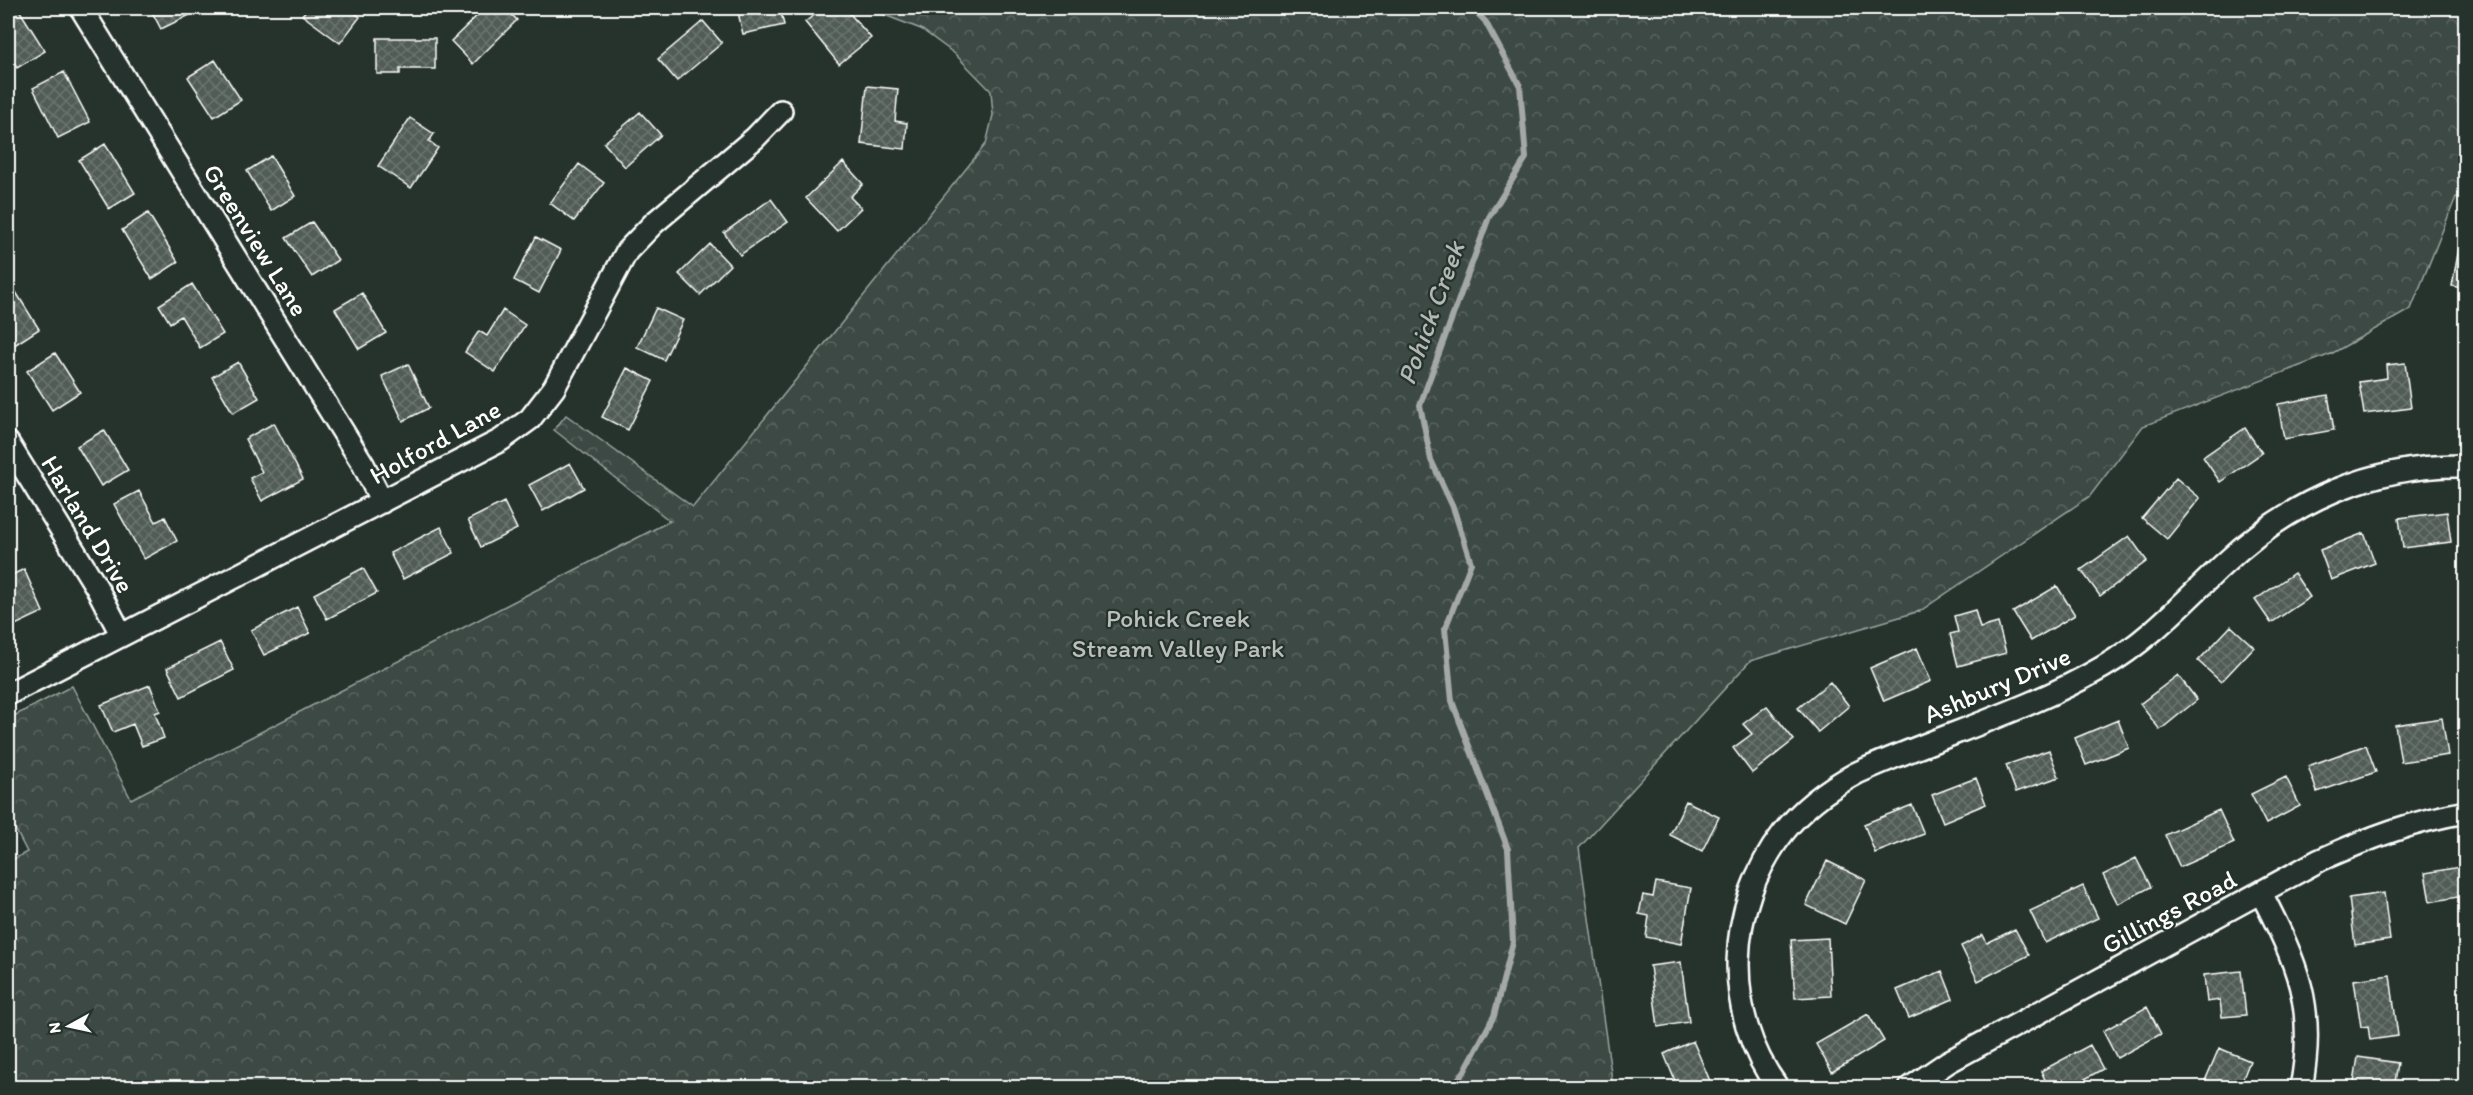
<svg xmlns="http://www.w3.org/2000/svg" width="2473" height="1095" font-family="Itim,sans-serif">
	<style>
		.forest { fill: url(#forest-crowns); stroke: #9ea4a2; stroke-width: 1.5 }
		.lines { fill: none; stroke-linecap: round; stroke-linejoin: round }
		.stream { stroke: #a4a9a7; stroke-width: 6 }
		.building { fill: url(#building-cross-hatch); stroke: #fff; stroke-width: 1.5 }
		.street-casing { stroke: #fff; stroke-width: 26 }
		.street { stroke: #26332d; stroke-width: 21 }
		.labels { text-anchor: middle; stroke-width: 4.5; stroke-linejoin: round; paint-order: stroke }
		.street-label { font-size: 26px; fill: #fff; stroke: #26332d }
		.park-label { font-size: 26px; fill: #bbbfbe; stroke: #26332d }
		.water-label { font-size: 27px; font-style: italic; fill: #b3b8b6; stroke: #26332d }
	</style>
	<defs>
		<pattern id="forest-crowns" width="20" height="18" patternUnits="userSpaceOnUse" patternTransform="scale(1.5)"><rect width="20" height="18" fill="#3e4944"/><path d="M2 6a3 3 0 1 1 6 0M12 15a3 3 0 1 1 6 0" fill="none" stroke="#5b6460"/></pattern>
		<pattern id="building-cross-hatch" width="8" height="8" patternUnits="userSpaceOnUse" patternTransform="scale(1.5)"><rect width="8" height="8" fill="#515c57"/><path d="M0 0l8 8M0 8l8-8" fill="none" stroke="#6b7470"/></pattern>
	</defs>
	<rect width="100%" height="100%" fill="#26332d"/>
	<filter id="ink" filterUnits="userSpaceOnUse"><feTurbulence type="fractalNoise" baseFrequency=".0167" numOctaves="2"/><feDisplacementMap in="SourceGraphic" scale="12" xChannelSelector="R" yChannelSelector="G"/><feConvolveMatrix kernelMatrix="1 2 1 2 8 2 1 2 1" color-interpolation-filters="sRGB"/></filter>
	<g filter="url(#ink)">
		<path class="forest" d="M 866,8 L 2465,8 L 2465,199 L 2456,197 L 2411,309 L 2331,354 L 2143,426 L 2090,496 L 1920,611 L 1750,661 L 1579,848 L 1613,1087 L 8,1087 L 8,862 L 27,852 L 8,815 L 8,719 L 72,686 L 131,799 L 670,521 L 554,430 L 566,415 L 693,507 L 986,144 L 993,115 L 991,91 L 955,54 L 921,29 Z"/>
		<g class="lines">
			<path class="stream" d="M 1451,1088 L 1464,1072 L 1494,1016 L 1513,942 L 1508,849 L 1452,701 L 1445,629 L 1471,563 L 1453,507 L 1431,460 L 1420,405 L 1489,217 L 1526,158 L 1520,86 L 1485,21 L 1472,8"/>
		</g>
		<path class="building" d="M 8,8 L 18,8 L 45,51 L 17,68 L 8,52 Z
			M 150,8 L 204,8 L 161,29 Z
			M 308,8 L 348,8 L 360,17 L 340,43 L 302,15 Z
			M 485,8 L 505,8 L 517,20 L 473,64 L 451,41 Z
			M 737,8 L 780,8 L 784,25 L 743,34 Z
			M 823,8 L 845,8 L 871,38 L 839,64 L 805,22 Z
			M 703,21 L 722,43 L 677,81 L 658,59 Z
			M 377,38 L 435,38 L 435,69 L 400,69 L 400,74 L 377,74 Z
			M 215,60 L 241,100 L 214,117 L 188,77 Z
			M 64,72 L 90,122 L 58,138 L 33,88 Z
			M 867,86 L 898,89 L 895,121 L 907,123 L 905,149 L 861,144 Z
			M 640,112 L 661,135 L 625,167 L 604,143 Z
			M 410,118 L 434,134 L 429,141 L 438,148 L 411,188 L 378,166 Z
			M 105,144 L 135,193 L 109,209 L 79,160 Z
			M 271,156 L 295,196 L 271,211 L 247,171 Z
			M 843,162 L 863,184 L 850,197 L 861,208 L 837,231 L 806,198 Z
			M 579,164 L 604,183 L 574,221 L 550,203 Z
			M 771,199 L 788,222 L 740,255 L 724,233 Z
			M 148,213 L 178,262 L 152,279 L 122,230 Z
			M 312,222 L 338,260 L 312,277 L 286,238 Z
			M 536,237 L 561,250 L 539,293 L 514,280 Z
			M 710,244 L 730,265 L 700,295 L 679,274 Z
			M 2459,248 L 2466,249 L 2466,289 L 2452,286 Z
			M 192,284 L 223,334 L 200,348 L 181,316 L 170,323 L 159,305 Z
			M 14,289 L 39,329 L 13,346 L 8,339 L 8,293 Z
			M 362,293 L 386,333 L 359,349 L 335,309 Z
			M 656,308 L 683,320 L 664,360 L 637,347 Z
			M 503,310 L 525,325 L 495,372 L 465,352 L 479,331 L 487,336 Z
			M 55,353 L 80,392 L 52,410 L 27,371 Z
			M 238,362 L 259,398 L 233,413 L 212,377 Z
			M 2405,363 L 2411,408 L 2364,414 L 2359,382 L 2387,378 L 2386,365 Z
			M 408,364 L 429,408 L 403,421 L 382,376 Z
			M 627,368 L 653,381 L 628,430 L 602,417 Z
			M 2328,395 L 2334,430 L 2284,439 L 2278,404 Z
			M 274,423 L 303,479 L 262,501 L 250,478 L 262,472 L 245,439 Z
			M 2245,428 L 2262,453 L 2220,482 L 2203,457 Z
			M 104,430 L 128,470 L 101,486 L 77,446 Z
			M 570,463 L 584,488 L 543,511 L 529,485 Z
			M 2176,478 L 2200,498 L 2167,539 L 2142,518 Z
			M 139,491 L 156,522 L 165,517 L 177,541 L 144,559 L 114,504 Z
			M 504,502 L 517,529 L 481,547 L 468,520 Z
			M 2447,512 L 2451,542 L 2403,548 L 2399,518 Z
			M 441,527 L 454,553 L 403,579 L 390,553 Z
			M 2364,533 L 2375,563 L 2331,580 L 2320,550 Z
			M 2129,536 L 2147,561 L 2100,596 L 2081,570 Z
			M 363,568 L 377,593 L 327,619 L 314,594 Z
			M 24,569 L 43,612 L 13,626 L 8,615 L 8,577 Z
			M 2294,573 L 2310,597 L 2271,623 L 2255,600 Z
			M 2057,586 L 2075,615 L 2031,641 L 2013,612 Z
			M 297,607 L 310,633 L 264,655 L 251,630 Z
			M 1975,610 L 1980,628 L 1998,623 L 2006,653 L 1958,666 L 1950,634 L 1958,632 L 1954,616 Z
			M 2231,626 L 2254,647 L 2221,682 L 2198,661 Z
			M 220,642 L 234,670 L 181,697 L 167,668 Z
			M 1917,648 L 1931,681 L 1884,701 L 1870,668 Z
			M 2178,675 L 2197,700 L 2160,730 L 2140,704 Z
			M 1830,682 L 1849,706 L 1818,732 L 1798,708 Z
			M 150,685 L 160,711 L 155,713 L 164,738 L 142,746 L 133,724 L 113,732 L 101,705 Z
			M 1767,706 L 1794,740 L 1752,773 L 1733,748 L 1752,734 L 1743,724 Z
			M 2442,718 L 2448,755 L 2401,762 L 2395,725 Z
			M 2118,720 L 2129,748 L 2086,765 L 2075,738 Z
			M 2366,745 L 2376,772 L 2317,792 L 2308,766 Z
			M 2049,750 L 2059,777 L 2016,792 L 2006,765 Z
			M 2286,777 L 2300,806 L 2266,824 L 2251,794 Z
			M 1976,778 L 1986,804 L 1943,822 L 1932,795 Z
			M 1686,801 L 1719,817 L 1702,851 L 1670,835 Z
			M 1912,805 L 1924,834 L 1875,853 L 1864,824 Z
			M 2219,810 L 2234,843 L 2180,867 L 2165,835 Z
			M 2136,858 L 2151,887 L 2118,904 L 2103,875 Z
			M 1827,861 L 1866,880 L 1845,924 L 1806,905 Z
			M 2466,866 L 2466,902 L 2463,896 L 2430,902 L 2425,873 Z
			M 1656,882 L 1691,888 L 1681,944 L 1646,937 L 1649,916 L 1639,914 L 1643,895 L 1653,897 Z
			M 2083,886 L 2098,918 L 2045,943 L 2030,911 Z
			M 2384,893 L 2390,940 L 2355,945 L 2349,898 Z
			M 2015,929 L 2029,955 L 1978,981 L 1961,946 L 1983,935 L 1987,943 Z
			M 1828,938 L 1831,996 L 1795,998 L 1791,940 Z
			M 1681,962 L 1689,1022 L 1658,1027 L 1650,966 Z
			M 1942,971 L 1953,999 L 1909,1018 L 1897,990 Z
			M 2241,971 L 2246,1015 L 2222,1017 L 2220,1000 L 2207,1002 L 2204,975 Z
			M 2390,975 L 2398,1036 L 2370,1040 L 2368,1026 L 2361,1027 L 2354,980 Z
			M 2147,1007 L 2161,1034 L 2117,1058 L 2103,1031 Z
			M 1868,1014 L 1884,1041 L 1832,1072 L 1816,1044 Z
			M 1693,1041 L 1713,1088 L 1678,1088 L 1664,1054 Z
			M 2090,1045 L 2103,1069 L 2074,1085 L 2075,1088 L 2049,1088 L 2041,1071 Z
			M 2219,1048 L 2250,1061 L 2239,1088 L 2202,1088 Z
			M 2358,1057 L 2398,1063 L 2394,1088 L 2353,1088 Z"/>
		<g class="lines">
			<defs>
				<path id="street" d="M 81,8 L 363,464 L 382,502
					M 8,443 L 97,588 L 121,634
					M 8,694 L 501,440 L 530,419 L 554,388 L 627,251 L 654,223 L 755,138 L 781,111
					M 2261,893 C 2297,963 2317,1007 2301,1088
					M 1778,1088 C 1722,1013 1726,906 1783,833 C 1803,807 1829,788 1857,773 C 1938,736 2026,712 2103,667 C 2150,640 2185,600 2224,564 C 2290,501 2373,464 2466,466
					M 1910,1088 L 1948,1062 L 2320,860 C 2369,838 2413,821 2466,812"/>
			</defs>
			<use href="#street" class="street-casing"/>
			<use href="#street" class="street"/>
		</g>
	</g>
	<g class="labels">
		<g class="street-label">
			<text transform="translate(256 240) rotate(58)" y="9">Greenview Lane</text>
			<text transform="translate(435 442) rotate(-29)" y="9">Holford Lane</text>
			<text transform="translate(88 524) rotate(59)" y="9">Harland Drive</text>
			<text transform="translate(1997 685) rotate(-23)" y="9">Ashbury Drive</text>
			<text transform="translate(2169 912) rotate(-28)" y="9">Gillings Road</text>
		</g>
		<g class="park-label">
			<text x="1178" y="627">Pohick Creek<tspan x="1178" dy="30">Stream Valley Park</tspan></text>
		</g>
		<g class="water-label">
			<text transform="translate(1431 313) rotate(-70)" y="9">Pohick Creek</text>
		</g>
	</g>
	<rect width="2473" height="1095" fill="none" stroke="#26332d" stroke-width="30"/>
	<rect x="15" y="15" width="2443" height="1065" fill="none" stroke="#fff" stroke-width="2" filter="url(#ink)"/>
	<g transform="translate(69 1026) rotate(262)" stroke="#26332d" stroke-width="4.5" paint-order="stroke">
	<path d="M0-4.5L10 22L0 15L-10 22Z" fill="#ffffff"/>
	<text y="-9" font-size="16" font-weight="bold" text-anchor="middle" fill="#ffffff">N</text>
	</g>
</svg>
